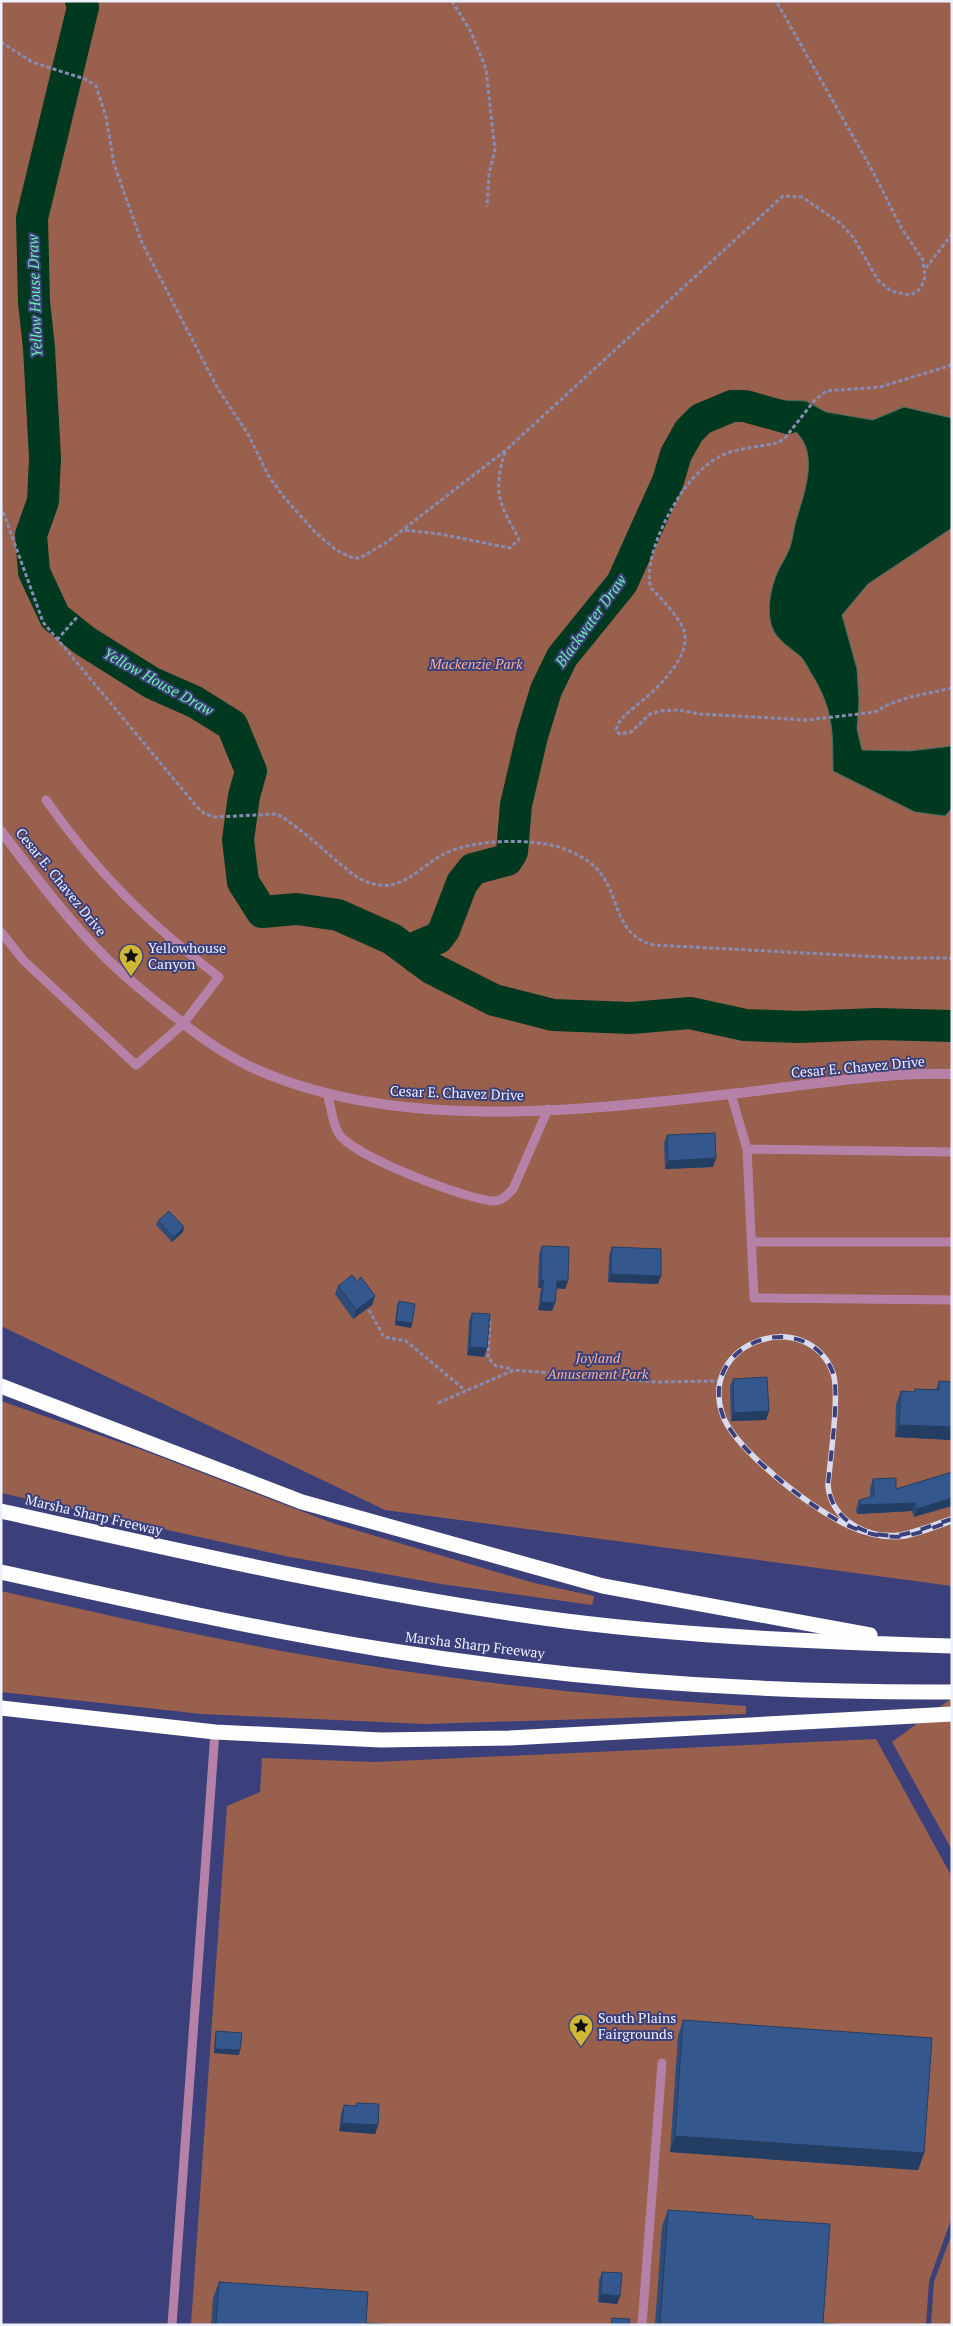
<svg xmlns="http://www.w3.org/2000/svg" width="953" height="2326" font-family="'PT Serif',serif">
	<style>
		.green { fill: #9a604e }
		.water { fill: #003920; stroke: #477063 }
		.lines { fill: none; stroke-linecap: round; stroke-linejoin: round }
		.river { stroke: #003920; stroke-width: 32 }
		.path { stroke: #888cb3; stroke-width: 3; stroke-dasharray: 4 2.5; stroke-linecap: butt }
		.service { stroke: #b681a6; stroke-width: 9 }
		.minor { stroke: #b681a6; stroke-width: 10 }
		.motorway { stroke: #fefefe; stroke-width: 15 }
		.rail-casing { stroke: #d8dbee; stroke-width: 5.5 }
		.rail { stroke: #3c407a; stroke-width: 4; stroke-dasharray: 11; stroke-linecap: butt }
		.wall { fill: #2d4c79 }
		.shaded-wall { fill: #243e63 }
		.building { fill: #34588d; stroke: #243e63 }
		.labels { text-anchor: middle; stroke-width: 4; stroke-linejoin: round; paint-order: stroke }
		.park-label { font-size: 14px; font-style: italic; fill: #f7ae98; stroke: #3c407a }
		.street-label { font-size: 14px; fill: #edf0fe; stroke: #3c407a }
		.poi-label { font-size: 14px; fill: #edf0fe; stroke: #3c407a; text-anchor: start }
		.water-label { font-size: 15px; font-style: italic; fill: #6aeea9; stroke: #3c407a }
	</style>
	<rect width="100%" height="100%" fill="#3c407a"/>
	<path class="green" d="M 1,1 L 952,1 L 952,1586 L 385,1510 L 1,1326 Z
		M 1,1401 L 145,1451 L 335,1524 L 534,1583 L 594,1596 L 592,1605 L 441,1584 L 285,1556 L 1,1493 Z
		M 1,1591 C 119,1618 238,1645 358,1664 C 487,1685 617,1697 746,1706 L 746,1714 L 425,1724 L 202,1714 L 1,1692 Z
		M 952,1698 L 952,1850 L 892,1742 Z
		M 876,1739 L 952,1877 L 952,2217 L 929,2281 L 926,2325 L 191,2325 L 227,1806 L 260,1792 L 262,1758 L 375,1762 Z
		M 952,2233 L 952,2325 L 931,2325 L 934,2282 Z"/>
	<path class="water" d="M 752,399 L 806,401 L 826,412 L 873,420 L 904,407 L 952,418 L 952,528 L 868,584 L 842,615 L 857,669 L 859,701 L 857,729 L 862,750 L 909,751 L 952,746 L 952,808 L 945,816 L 915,812 L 833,771 C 833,731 833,708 811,673 C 808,668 805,661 801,657 C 791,648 777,641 772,627 C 766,610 771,587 778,571 C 782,563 787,556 790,547 C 793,539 793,530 796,521 C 803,496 819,457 798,434 C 785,419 761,416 745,406 Z"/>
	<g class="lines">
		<path class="river" d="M 81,1 L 83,7 L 32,218 L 34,302 L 39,348 L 45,458 L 43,501 L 31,535 L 34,572 L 55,617 L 85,641 L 152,683 L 195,702 L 232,725 L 251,771 L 244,796 L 238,840 L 243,882 L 262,912 L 297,909 L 338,915 L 392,939 L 431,968 L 494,1000 L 553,1015 L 631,1018 L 690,1013 L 745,1025 L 799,1027 L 876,1024 L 952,1026
			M 417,958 L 419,946 L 438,938 L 444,930 L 462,883 L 473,869 L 507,860 L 512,852 L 516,805 L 532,736 L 546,690 L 562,657 L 622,583 L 668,481 L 676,454 L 689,431 L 701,419 L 732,406 L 745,406 L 788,418"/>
		<path class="path" d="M 452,1 L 471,32 L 486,69 L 495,150 L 489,174 L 487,207
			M 1,42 L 32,62 L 85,79 L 96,86 L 106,117 L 114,164 L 142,243 L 218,389 L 248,434 L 268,475 L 283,496 L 314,531 L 336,550 L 353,558 L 360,558 L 387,542 L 506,450 L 783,196 L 802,197 L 840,223 L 853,237 L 878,280 L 891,291 L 909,295 L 917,292 L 922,285 L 925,277 L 923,260 L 902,229 L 871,168 L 776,1
			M 926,268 L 952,234
			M 952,365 L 880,387 L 826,391 L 814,401 L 785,438 L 779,442 C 759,448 737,447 719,457 C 706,464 694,476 685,488 C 669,509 642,562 651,588 C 662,600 678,615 684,631 C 692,657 655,691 637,705 C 628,713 618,719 616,731 L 620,734 L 631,732 L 650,714 L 661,711 L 678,710 L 700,714 L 807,720 L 875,712 L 889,704 L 910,697 L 952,688
			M 1,506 L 43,622 L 198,808 L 205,814 L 215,817 L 277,814 C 299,827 319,846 339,863 C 348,870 356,878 367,882 C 401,895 417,868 444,854 C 472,839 533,838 562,848 C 575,853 589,860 598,870 C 621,896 613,935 654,945 L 901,958 L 952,958
			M 405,530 L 440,534 L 510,548 L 519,539 C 498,501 493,493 505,451
			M 57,640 L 78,616
			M 369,1310 L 384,1337 L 406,1341 L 466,1391
			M 490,1321 L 488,1358 L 496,1366 L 513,1369
			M 438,1403 L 514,1370 L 656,1382 L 721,1381"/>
		<path class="service" d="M 1,932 L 24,961 L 136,1065 L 183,1024 L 219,977 C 148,923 97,873 46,800
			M 327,1093 C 331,1105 332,1124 339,1134 C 353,1156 467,1200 494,1201 C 502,1201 507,1195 513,1189 L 548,1109
			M 731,1094 L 747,1149 L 952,1152
			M 747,1149 L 754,1298 L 952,1300
			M 751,1242 L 952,1242
			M 172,2325 L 215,1732
			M 642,2325 L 662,2063"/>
		<path class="minor" d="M 1,831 C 35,876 69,922 109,961 C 130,981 152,999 174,1016 C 197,1035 222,1053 249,1066 C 390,1133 579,1111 730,1094 C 803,1086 878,1072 952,1074"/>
		<path class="motorway" d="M 1,1386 L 302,1502 L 603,1586 L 870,1635
			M 1,1511 C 188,1553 375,1596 566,1621 C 694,1637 823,1642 952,1646
			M 1,1572 C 127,1600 252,1628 380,1649 C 568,1680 761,1693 952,1692
			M 1,1708 L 215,1732 L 381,1740 L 510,1738 L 952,1714"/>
		<defs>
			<path id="rail" d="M 952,1519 C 935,1524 917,1532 900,1535 C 867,1539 831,1520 828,1485 C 830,1461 840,1393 833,1373 C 808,1306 699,1340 722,1413 C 729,1439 777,1479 799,1495 C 829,1517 865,1541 905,1536 C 921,1533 937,1526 952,1521"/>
		</defs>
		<use href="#rail" class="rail-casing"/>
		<use href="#rail" class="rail"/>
	</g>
	<path class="wall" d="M 667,1135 L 716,1158 L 713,1167 L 665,1169 L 664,1143 Z
		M 158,1221 L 183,1232 L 172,1242 L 156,1225 Z
		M 542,1246 L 568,1281 L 565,1289 L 556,1288 L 555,1303 L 552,1311 L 538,1310 L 541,1288 L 538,1288 L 539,1254 Z
		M 612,1247 L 658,1284 L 608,1282 L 609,1256 Z
		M 357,1281 L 375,1296 L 372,1305 L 353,1319 L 335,1294 L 338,1286 Z
		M 399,1301 L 412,1323 L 411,1328 L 395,1325 L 397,1305 Z
		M 472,1313 L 487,1348 L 484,1357 L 467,1355 L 469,1321 Z
		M 733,1379 L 769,1411 L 766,1420 L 731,1421 L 730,1387 Z
		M 939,1381 L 952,1382 L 952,1440 L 895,1437 L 896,1404 L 901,1391 L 913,1392 L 915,1389 L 936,1389 Z
		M 952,1472 L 914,1517 L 912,1511 L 857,1514 L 856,1509 L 859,1500 L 870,1497 L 870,1488 L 873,1479 L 896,1489 Z
		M 683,2020 L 924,2153 L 918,2170 L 670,2152 L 678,2036 Z
		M 216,2031 L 239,2055 L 214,2053 L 215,2036 Z
		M 357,2103 L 378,2125 L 375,2134 L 339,2131 L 341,2114 L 344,2105 L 355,2106 Z
		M 668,2210 L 753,2219 L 823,2323 L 846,2325 L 655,2325 L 662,2226 Z
		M 602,2272 L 620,2296 L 617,2304 L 598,2302 L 599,2280 Z
		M 219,2282 L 366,2323 L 396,2325 L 211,2325 L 213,2298 Z"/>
	<path class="shaded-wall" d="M 716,1158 L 713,1167 L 665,1169 L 668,1161 Z
		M 184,1227 L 183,1232 L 172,1242 L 174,1237 Z
		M 611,1274 L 661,1276 L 658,1284 L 608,1282 Z
		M 541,1280 L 544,1280 L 541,1288 L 538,1288 Z
		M 557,1281 L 568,1281 L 565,1289 L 554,1288 Z
		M 375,1296 L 372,1305 L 353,1319 L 356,1310 Z
		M 541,1302 L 555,1303 L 552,1311 L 538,1310 Z
		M 396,1321 L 412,1323 L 411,1328 L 395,1325 Z
		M 470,1347 L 487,1348 L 484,1357 L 467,1355 Z
		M 769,1411 L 766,1420 L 731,1421 L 734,1413 Z
		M 899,1425 L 952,1427 L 952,1440 L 895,1437 Z
		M 952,1498 L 952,1506 L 914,1517 L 917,1509 Z
		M 915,1503 L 912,1511 L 857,1514 L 860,1505 Z
		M 215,2049 L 240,2050 L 239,2055 L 214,2053 Z
		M 342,2123 L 378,2125 L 375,2134 L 339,2131 Z
		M 675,2136 L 924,2153 L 918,2170 L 670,2152 Z
		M 601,2294 L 620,2296 L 617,2304 L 598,2302 Z"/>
	<path class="building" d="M 715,1133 L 716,1158 L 668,1161 L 667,1135 Z
		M 169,1211 L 184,1227 L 174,1237 L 158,1221 Z
		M 542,1246 L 569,1247 L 568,1281 L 557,1281 L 555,1303 L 541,1302 L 544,1280 L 541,1280 Z
		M 612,1247 L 661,1249 L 661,1276 L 611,1274 Z
		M 352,1275 L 357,1281 L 361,1277 L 375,1296 L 356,1310 L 338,1286 Z
		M 399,1301 L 415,1304 L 412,1323 L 396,1321 Z
		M 472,1313 L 490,1314 L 487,1348 L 470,1347 Z
		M 767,1377 L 769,1411 L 734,1413 L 733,1379 Z
		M 939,1381 L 952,1382 L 952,1427 L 899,1425 L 901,1391 L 914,1392 L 915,1389 L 939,1390 Z
		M 952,1472 L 952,1498 L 917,1509 L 915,1503 L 860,1505 L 859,1500 L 874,1496 L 873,1479 L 896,1478 L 896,1489 Z
		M 683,2020 L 932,2038 L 924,2153 L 675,2136 Z
		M 216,2031 L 242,2033 L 240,2050 L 215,2049 Z
		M 357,2103 L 379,2104 L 378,2125 L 342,2123 L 344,2105 L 357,2106 Z
		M 668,2210 L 753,2216 L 753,2219 L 830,2224 L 823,2323 L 846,2325 L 660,2325 Z
		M 602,2272 L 622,2273 L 620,2296 L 601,2294 Z
		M 219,2282 L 368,2292 L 366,2323 L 396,2325 L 216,2325 Z
		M 612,2318 L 630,2319 L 629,2325 L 611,2325 Z"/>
	<defs>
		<symbol id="sight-pin" viewBox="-11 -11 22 30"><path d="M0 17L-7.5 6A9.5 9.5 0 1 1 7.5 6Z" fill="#d0b836" stroke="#3c407a"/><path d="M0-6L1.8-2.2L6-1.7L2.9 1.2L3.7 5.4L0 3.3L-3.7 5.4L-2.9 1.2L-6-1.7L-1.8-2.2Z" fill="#111"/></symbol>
	</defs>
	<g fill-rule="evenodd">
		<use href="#sight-pin" x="117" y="942" width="28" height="38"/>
		<use href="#sight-pin" x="567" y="2012" width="28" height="38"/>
	</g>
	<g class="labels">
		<g class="park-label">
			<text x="476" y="669">Mackenzie Park</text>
			<text x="598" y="1363">Joyland<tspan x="598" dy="16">Amusement Park</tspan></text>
		</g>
		<g class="street-label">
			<text transform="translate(61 882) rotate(51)" y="5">Cesar E. Chavez Drive</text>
			<text transform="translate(858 1067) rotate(-5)" y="5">Cesar E. Chavez Drive</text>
			<text transform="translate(457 1093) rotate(2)" y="5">Cesar E. Chavez Drive</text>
			<text transform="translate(94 1515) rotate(13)" y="5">Marsha Sharp Freeway</text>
			<text transform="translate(475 1645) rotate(7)" y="5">Marsha Sharp Freeway</text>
		</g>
		<g class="poi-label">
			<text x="148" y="953">Yellowhouse<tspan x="148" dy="16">Canyon</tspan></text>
			<text x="598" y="2023">South Plains<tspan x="598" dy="16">Fairgrounds</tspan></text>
		</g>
		<g class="water-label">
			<text transform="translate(35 296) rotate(-92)" y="5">Yellow House Draw</text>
			<text transform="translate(591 621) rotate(-54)" y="5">Blackwater Draw</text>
			<text transform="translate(158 682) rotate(29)" y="5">Yellow House Draw</text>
		</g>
	</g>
	<rect width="953" height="2326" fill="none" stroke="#edf0fe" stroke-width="5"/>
</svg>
